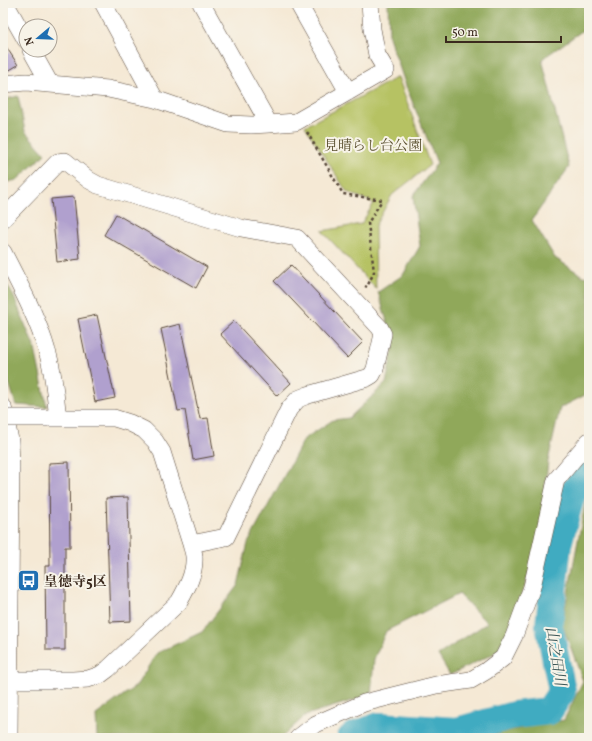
<svg xmlns="http://www.w3.org/2000/svg" width="592" height="741" font-family="Vollkorn,'Noto Serif JP',serif">
	<style>
		.green { fill: #b6c264; stroke: #787641 }
		.forest { fill: #90a85a; stroke: #66693c }
		.lines { fill: none; stroke-linecap: round; stroke-linejoin: round }
		.river { stroke: #41abc1; stroke-width: 28 }
		.building { fill: #b0a0ce }
		.minor-casing { stroke: #574739; stroke-width: 18 }
		.path { stroke: #574739; stroke-width: 2.5; stroke-dasharray: 3 3; stroke-linecap: butt }
		.minor { stroke: #fff; stroke-width: 17 }
		.minor-bridge-casing { stroke: #574739; stroke-width: 18; stroke-linecap: butt }
		.minor-bridge { stroke: #fff; stroke-width: 17 }
		.labels { text-anchor: middle; stroke-width: 4; stroke-linejoin: round; paint-order: stroke }
		.park-label { font-size: 14px; fill: #5a5030; stroke: #f7f3e8 }
		.poi-label { font-size: 14px; font-weight: bold; fill: #3b2a1e; stroke: #f7f3e8; text-anchor: start }
		.water-label { font-size: 15px; font-style: italic; fill: #3d5757; stroke: #f7f3e8 }
	</style>
	<rect width="100%" height="100%" fill="#f7f3e8"/>
	<filter id="ink" filterUnits="userSpaceOnUse"><feTurbulence type="fractalNoise" baseFrequency=".025" numOctaves="2"/><feDisplacementMap in="SourceGraphic" scale="8" xChannelSelector="R" yChannelSelector="G"/><feConvolveMatrix kernelMatrix="1 2 1 2 8 2 1 2 1" color-interpolation-filters="sRGB"/></filter>
	<filter id="wash" filterUnits="userSpaceOnUse"><feTurbulence type="fractalNoise" baseFrequency=".012" numOctaves="4" result="noise"/><feDisplacementMap in="SourceGraphic" scale="16" xChannelSelector="R" yChannelSelector="G"/><feGaussianBlur stdDeviation="0.9" result="paint"/><feColorMatrix in="noise" values="0 0 0 0 0 0 0 0 0 0 0 0 0 0 0 0 0 1.4 0 .05"/><feComposite in="paint" operator="in"/></filter>
	<g filter="url(#wash)">
		<rect width="100%" height="100%" fill="#f5e9d5"/>
		<path class="green" d="M 398,77 L 430,165 L 392,195 L 375,226 L 376,289 L 322,231 L 361,224 L 374,203 L 347,192 L 305,126 Z"/>
		<path class="forest" d="M 388,3 L 589,3 L 589,26 L 542,59 L 569,167 L 532,220 L 555,258 L 583,276 L 589,277 L 589,393 L 560,408 L 548,461 L 539,545 L 503,649 L 450,675 L 438,655 L 487,623 L 459,594 L 386,631 L 374,659 L 371,695 L 306,715 L 281,738 L 97,738 L 96,715 L 136,686 L 157,653 L 202,632 L 238,585 L 248,543 L 304,439 L 333,420 L 349,418 L 386,383 L 394,344 L 378,292 L 403,275 L 420,246 L 413,196 L 437,163 L 406,86 L 389,37 Z
			M 18,96 L 25,131 L 45,154 L 17,180 L 3,183 L 3,100 Z
			M 3,277 L 14,297 L 35,349 L 47,407 L 16,405 L 3,364 Z
			M 589,495 L 589,738 L 483,738 L 511,730 L 564,720 L 583,681 L 562,624 L 586,499 Z"/>
		<g class="lines">
			<path class="river" d="M 351,738 L 353,736 L 379,726 L 457,731 L 514,715 L 549,711 L 562,691 L 549,625 L 558,544 L 572,493 L 589,474"/>
		</g>
		<g id="blocks">
			<path class="building" d="M 3,42 L 18,65 L 3,74 Z
				M 74,197 L 80,259 L 57,262 L 51,199 Z
				M 116,214 L 207,267 L 196,288 L 104,235 Z
				M 291,265 L 363,342 L 347,358 L 274,281 Z
				M 97,315 L 115,398 L 95,402 L 78,319 Z
				M 234,321 L 291,383 L 277,396 L 220,334 Z
				M 180,324 L 200,419 L 208,418 L 214,456 L 193,460 L 185,410 L 178,411 L 161,329 Z
				M 69,462 L 70,547 L 65,547 L 65,650 L 46,650 L 45,566 L 50,566 L 49,463 Z
				M 128,497 L 131,621 L 110,622 L 106,498 Z"/>
		</g>
	</g>
	<g filter="url(#ink)">
		<use href="#blocks" fill-opacity="0" stroke="#574739" stroke-width="1"/>
		<g class="lines">
			<defs>
				<path id="minor" d="M 5,3 L 26,40
					M 103,3 L 155,99
					M 201,3 L 269,124
					M 298,3 L 348,92
					M 31,50 L 50,84
					M 3,84 L 26,82 L 108,89 L 155,99 L 228,124 L 251,125 L 269,124 L 296,122 L 386,70 L 377,55 L 372,29 L 370,3
					M 3,219 L 58,162 L 65,161 L 89,180 L 98,185 L 241,228 L 297,238 L 380,328 L 383,334 L 375,369 L 372,375 L 367,378 L 308,395 L 298,399 L 289,409 L 226,537 L 191,544
					M 3,252 C 19,284 37,316 47,351 C 54,372 55,395 58,418
					M 3,407 L 10,440 L 11,465 L 9,738
					M 9,680 L 73,680 L 88,679 L 100,675 L 108,669 L 179,602 C 187,588 195,573 194,557 C 194,553 192,548 191,544 L 162,452 L 155,441 L 144,430 L 130,423 L 114,418 L 48,418
					M 298,738 L 316,724 L 364,703 L 436,685 L 471,680 L 486,671 L 503,658 L 514,636 L 532,587 L 556,480 L 589,441"/>
			</defs>
			<use href="#minor" class="minor-casing"/>
			<path class="path" d="M 307,132 L 343,194 L 382,200 L 368,223 L 374,272 L 367,287 L 365,286"/>
			<use href="#minor" class="minor"/>
			<defs>
				<path id="minor-bridge" d="M 3,418 L 48,418"/>
			</defs>
			<use href="#minor-bridge" class="minor-bridge-casing"/>
			<use href="#minor-bridge" class="minor-bridge"/>
		</g>
	</g>
	<defs>
		<symbol id="bus-square" viewBox="-11 -11 22 22"><rect x="-9" y="-9" width="18" height="18" rx="4" fill="#1f6fb2" stroke="#f7f3e8"/><path d="M-5-6H5V4H4V6H2V4H-2V6H-4V4H-5ZM-3.5-4V0h7V-4ZM-3.5 1.2v1.5H-2V1.2ZM2 1.2v1.5H3.5V1.2Z" fill="#fff"/></symbol>
	</defs>
	<g fill-rule="evenodd">
		<use href="#bus-square" x="16" y="568" width="25" height="25"/>
	</g>
	<g class="labels">
		<g class="park-label">
			<text x="373" y="150">見晴らし台公園</text>
		</g>
		<g class="poi-label">
			<text x="44" y="586">皇徳寺5区</text>
		</g>
		<g class="water-label">
			<text transform="translate(556 656) rotate(81)" y="5">山之田川</text>
		</g>
	</g>
	<rect width="592" height="741" fill="none" stroke="#f7f3e8" stroke-width="16"/>
	<g transform="translate(38 38) rotate(251)"><circle r="19" fill="#f7f3e8" stroke="#aca397"/>
	<path d="M0-3L7 15L0 10L-7 15Z" fill="#1f6fb2"/>
	<text y="-6" font-size="11" font-weight="bold" text-anchor="middle" fill="#3b2a1e">N</text>
	</g>
	<path d="M446 36v6h115v-6" fill="none" stroke="#3b2a1e" stroke-width="2"/>
	<text x="452" y="36" font-size="12" fill="#3b2a1e" stroke="#f7f3e8" stroke-width="3" paint-order="stroke">50 m</text>
</svg>
